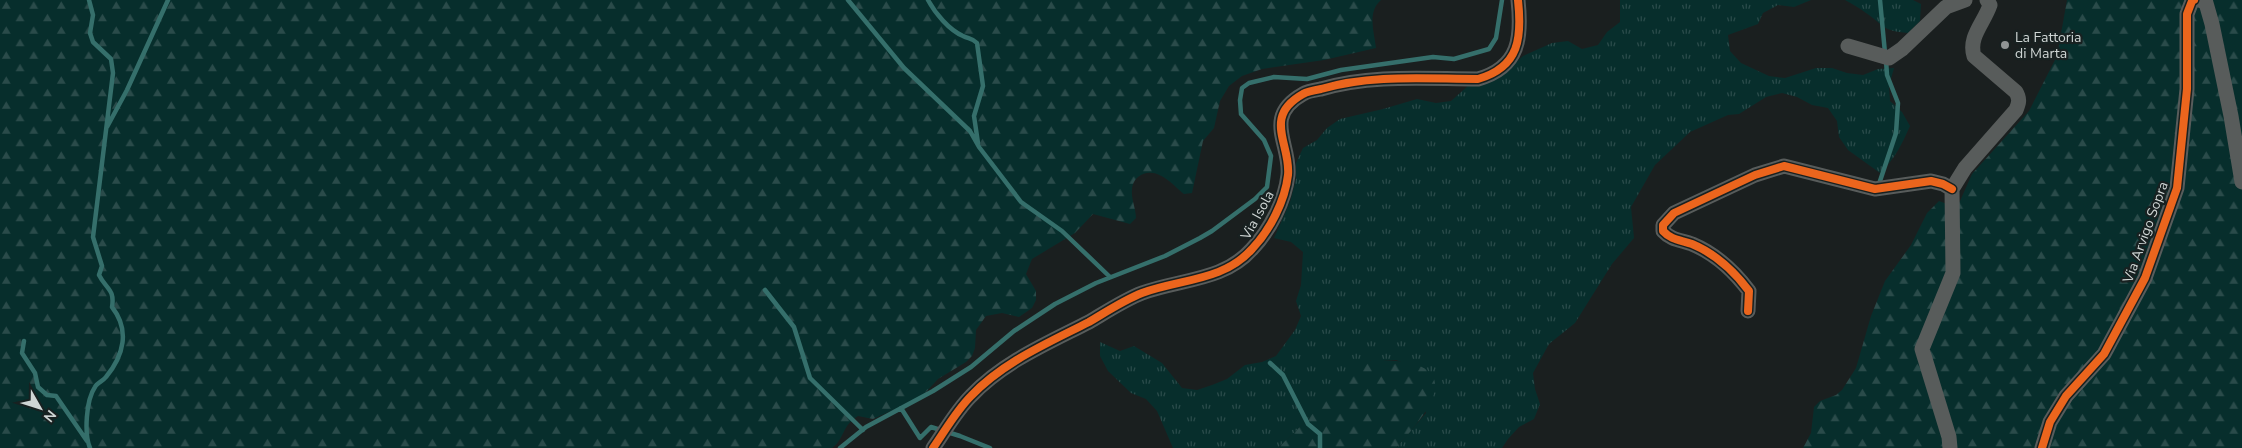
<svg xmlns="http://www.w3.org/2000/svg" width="2242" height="448" font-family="'Nunito Sans',sans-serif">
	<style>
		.grass { fill: url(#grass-tufts) }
		.forest { fill: url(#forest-firs) }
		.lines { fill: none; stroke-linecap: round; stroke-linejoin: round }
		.stream { stroke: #356f6b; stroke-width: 4.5 }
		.street { stroke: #585c5b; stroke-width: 15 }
		.cycleway-casing { stroke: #182121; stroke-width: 11 }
		.cycleway { stroke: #eb651d; stroke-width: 8 }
		.poi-dot { fill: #909595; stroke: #182121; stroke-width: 2 }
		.labels { text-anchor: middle; stroke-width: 4.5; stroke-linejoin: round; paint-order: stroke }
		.poi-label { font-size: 14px; fill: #cfd5d4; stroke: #182121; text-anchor: start }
		.street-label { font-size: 14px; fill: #cfd5d4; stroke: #182121 }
	</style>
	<defs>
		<pattern id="grass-tufts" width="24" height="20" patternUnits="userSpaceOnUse" patternTransform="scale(1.25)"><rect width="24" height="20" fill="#072e2c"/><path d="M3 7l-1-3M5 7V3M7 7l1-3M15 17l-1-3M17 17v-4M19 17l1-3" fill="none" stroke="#2a4b4a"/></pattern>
		<pattern id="forest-firs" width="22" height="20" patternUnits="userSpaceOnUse" patternTransform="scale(1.25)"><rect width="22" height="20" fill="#072e2c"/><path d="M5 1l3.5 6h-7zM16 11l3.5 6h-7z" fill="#2a4b4a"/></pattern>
	</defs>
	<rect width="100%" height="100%" fill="#1a1f1f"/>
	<path class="grass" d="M 1620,0 L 1811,0 L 1794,7 L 1778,5 L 1763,13 L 1758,24 L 1728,35 L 1730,51 L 1741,63 L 1769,76 L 1785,78 L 1816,68 L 1832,68 L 1847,73 L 1863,75 L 1878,69 L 1894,68 L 1889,86 L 1890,101 L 1902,112 L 1910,126 C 1902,144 1895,159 1880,173 L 1848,150 L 1839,137 L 1837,121 L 1828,108 L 1812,105 L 1797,97 L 1782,93 L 1766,97 L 1739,114 L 1728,115 L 1690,132 L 1655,165 L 1631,207 L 1634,238 L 1612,264 L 1575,323 L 1549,344 L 1533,373 L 1535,389 L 1540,404 L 1534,419 L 1519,427 L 1508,439 L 1502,448 L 1396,448 L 1426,413 L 1404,363 L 1396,360 L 1371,360 L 1278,448 L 1173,448 L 1157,411 L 1146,399 L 1131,393 L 1108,371 L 1100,356 L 1100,342 L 1120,351 L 1134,346 L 1162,363 L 1182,388 L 1197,390 L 1212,385 L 1227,379 L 1245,365 L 1262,362 L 1276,356 L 1295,330 L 1301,316 L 1296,301 L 1301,285 L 1303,252 L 1291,242 L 1274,238 L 1290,202 L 1296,179 L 1296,163 L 1303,148 L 1317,140 L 1327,128 L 1340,119 L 1383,109 L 1417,99 L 1436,103 L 1451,101 L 1469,85 L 1499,77 L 1523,56 L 1552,43 L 1568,41 L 1582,49 L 1598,45 L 1607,32 L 1620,22 Z
		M 1845,0 L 1913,0 L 1921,4 L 1920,21 L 1908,33 C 1882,31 1885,26 1866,13 C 1860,8 1852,4 1845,0 Z"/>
	<path class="forest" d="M 0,0 L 1381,0 C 1367,12 1374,31 1376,48 L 1324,60 L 1262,69 L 1242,76 L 1229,86 L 1220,101 L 1214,128 L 1203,141 L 1192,193 L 1184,194 C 1172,184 1159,168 1143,174 C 1136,177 1132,183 1132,190 C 1131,199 1136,209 1136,218 L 1130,224 L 1093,214 L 1075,233 L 1032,259 L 1026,274 L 1036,291 L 1036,300 L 1032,308 L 1019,317 L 1002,313 L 986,316 L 976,330 L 975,348 L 972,356 L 966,362 L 938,379 L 926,392 L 911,402 L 873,419 L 858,416 C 841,426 845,439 832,448 L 0,448 Z
		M 2067,0 L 2242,0 L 2242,448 L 1803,448 L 1811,433 L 1814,407 L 1820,401 L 1836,395 L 1842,390 L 1856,368 L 1871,316 L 1885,281 L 1911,245 L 1927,213 L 1939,201 L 1955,207 L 1960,201 L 1972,174 L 2029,111 L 2057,56 Z
		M 1371,360 C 1463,359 1442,398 1396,448 L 1278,448 C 1287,439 1297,430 1306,421 C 1328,397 1341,375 1371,360 Z"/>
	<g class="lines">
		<path class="stream" d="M 89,0 L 93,15 L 90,33 L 93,42 L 111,59 L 113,73 L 93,237 L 102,266 L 99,275 C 106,289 115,289 112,307 C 130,330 124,355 106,377 C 103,381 97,383 95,387 C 86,400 84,434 90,448
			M 848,0 L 904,68 L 970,131 L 979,147 L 1021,202 L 1062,231 L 1110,277
			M 928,0 C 935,13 949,30 963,36 C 969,39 972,38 977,43 L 983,86 L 974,116 L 978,143
			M 1880,0 L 1885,53
			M 107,127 L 127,90 L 168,0
			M 1879,184 L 1896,133 L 1898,103 L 1887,75 L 1886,60
			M 765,290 L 794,327 L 810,378 L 863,430
			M 24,341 L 22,353 L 35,373 L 38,387 L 47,395 L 56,396 L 87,441
			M 1270,363 L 1283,375 L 1308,424 L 1320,434 L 1320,448
			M 901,408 L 920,438 L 931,427 L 960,436 L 990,448
			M 840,448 L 866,427 L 933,391 L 971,367 L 1014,331 L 1055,304 L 1096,283 L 1165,256 L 1200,238 L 1212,231 L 1255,199 L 1267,187 L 1271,156 L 1264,140 L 1241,114 L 1240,100 L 1242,88 L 1249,83 L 1274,77 L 1307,79 L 1341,70 L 1433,57 L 1454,59 L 1489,49 L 1496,38 L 1502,0"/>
		<path class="street" d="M 2200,0 L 2206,3 L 2212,24 L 2231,116 L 2242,182
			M 1848,46 L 1889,58 L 1902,49 L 1946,7 L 1965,0
			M 1952,189 L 1965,168 L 2016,110 C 2019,103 2020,99 2016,92 L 1974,56 C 1968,37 1984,23 1990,5 L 1987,0
			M 1748,311 L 1749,291 C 1734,271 1716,254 1692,244 C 1681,240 1671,240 1663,231 L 1663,225 L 1674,213 L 1755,175 L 1784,166 L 1875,189 L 1931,181 L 1943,184 L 1952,189
			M 933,448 C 945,431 956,411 971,396 C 1003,362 1048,343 1089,322 C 1106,312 1124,300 1142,293 C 1180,279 1224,281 1252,249 C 1270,230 1285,201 1288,175 C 1291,144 1262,117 1303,94 C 1308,91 1315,90 1321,89 C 1372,74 1426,79 1478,79 C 1520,67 1522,37 1518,0
			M 1950,448 L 1949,437 L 1922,349 L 1953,273 L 1952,189
			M 2042,448 L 2050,422 L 2066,396 L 2104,354 L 2145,278 L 2177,188 L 2187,89 L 2187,14 L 2192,1 L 2194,0"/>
		<defs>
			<path id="cycleway" d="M 1748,311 L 1749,291 C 1734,271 1716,254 1692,244 C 1681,240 1671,240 1663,231 L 1663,225 L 1674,213 L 1755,175 L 1784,166 L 1875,189 L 1931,181 L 1943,184 L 1952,189
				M 933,448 C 945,431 956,411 971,396 C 1003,362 1048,343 1089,322 C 1106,312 1124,300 1142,293 C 1180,279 1224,281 1252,249 C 1270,230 1285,201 1288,175 C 1291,144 1262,117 1303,94 C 1308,91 1315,90 1321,89 C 1372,74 1426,79 1478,79 C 1520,67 1522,37 1518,0
				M 2042,448 L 2050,422 L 2066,396 L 2104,354 L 2145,278 L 2177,188 L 2187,89 L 2187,14 L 2192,1 L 2194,0"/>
		</defs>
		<use href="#cycleway" class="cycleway-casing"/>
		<use href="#cycleway" class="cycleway"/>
	</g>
	<circle class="poi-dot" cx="2005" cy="45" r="5"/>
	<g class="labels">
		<g class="poi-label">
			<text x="2015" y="42">La Fattoria<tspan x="2015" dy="16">di Marta</tspan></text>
		</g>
		<g class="street-label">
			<text transform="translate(1257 215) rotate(-61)" y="5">Via Isola</text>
			<text transform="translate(2145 232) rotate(-70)" y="5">Via Arvigo Sopra</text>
		</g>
	</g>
	<g transform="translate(40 408) rotate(129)" stroke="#182121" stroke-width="4" paint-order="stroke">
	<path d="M0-4L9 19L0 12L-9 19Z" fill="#cfd5d4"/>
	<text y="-8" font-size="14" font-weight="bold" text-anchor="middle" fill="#cfd5d4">N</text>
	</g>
</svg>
